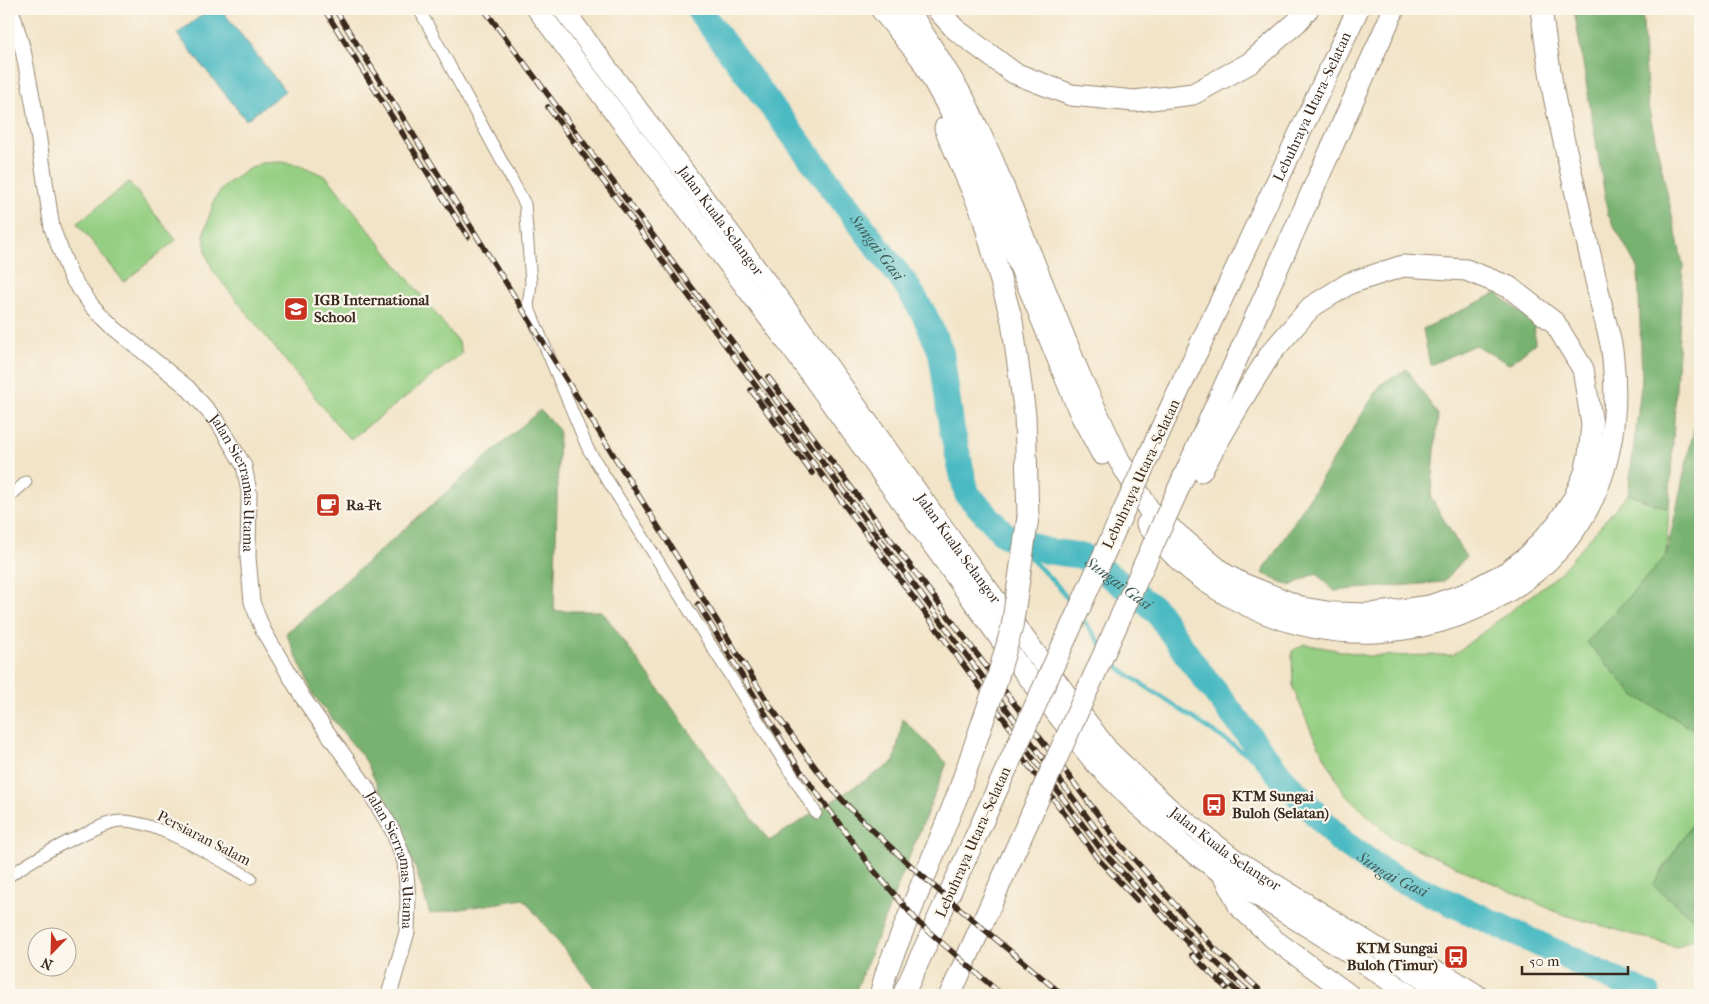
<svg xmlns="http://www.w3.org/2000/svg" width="1709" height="1004" font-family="'IM FELL French Canon',serif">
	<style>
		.green { fill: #95cf83; stroke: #687c50 }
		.forest { fill: #78b271; stroke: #5a6e48 }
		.water { fill: #4bbac2; stroke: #437270 }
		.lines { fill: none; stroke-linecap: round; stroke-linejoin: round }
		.stream { stroke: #4bbac2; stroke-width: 4.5 }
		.river { stroke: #4bbac2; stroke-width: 26 }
		.minor-casing { stroke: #968773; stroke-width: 13 }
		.tertiary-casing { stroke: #968773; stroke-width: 17 }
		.trunk-casing { stroke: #968773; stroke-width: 22 }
		.motorway-casing { stroke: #968773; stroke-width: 23 }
		.minor { stroke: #fff; stroke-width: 11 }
		.tertiary { stroke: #fff; stroke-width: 15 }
		.trunk { stroke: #fff; stroke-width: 20 }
		.motorway { stroke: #fff; stroke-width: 21 }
		.rail-casing { stroke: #3b2a1e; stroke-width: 5.5 }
		.rail { stroke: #fbf7ec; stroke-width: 4; stroke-dasharray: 11; stroke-linecap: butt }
		.motorway-bridge-casing { stroke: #968773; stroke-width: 23; stroke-linecap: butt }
		.motorway-bridge { stroke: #fff; stroke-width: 21 }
		.labels { text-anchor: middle; stroke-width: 4.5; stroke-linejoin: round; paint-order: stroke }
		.street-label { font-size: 15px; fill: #3b2a1e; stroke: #fbf7ec }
		.poi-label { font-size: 15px; font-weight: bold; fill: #3b2a1e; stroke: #fbf7ec; text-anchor: start }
		.water-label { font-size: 16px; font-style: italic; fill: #415c57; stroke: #fbf7ec }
	</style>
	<rect width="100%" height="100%" fill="#fbf7ec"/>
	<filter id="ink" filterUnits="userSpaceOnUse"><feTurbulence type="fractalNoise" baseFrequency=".02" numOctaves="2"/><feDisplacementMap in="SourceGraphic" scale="10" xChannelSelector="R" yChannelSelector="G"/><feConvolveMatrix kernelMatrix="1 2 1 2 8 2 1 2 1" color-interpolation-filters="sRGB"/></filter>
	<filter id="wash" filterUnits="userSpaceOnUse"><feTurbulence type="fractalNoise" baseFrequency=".0096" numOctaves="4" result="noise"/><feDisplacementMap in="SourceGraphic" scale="20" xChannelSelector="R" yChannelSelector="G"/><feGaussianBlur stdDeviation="1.12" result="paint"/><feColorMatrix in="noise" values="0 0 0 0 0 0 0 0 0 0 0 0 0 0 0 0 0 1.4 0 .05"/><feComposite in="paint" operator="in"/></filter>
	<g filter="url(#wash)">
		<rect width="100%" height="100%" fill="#f2e4c8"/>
		<path class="green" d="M 281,162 L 300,165 L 327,177 L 459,343 L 462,353 L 351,439 L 343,432 L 213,271 L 206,253 L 204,233 L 215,198 L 225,185 L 247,170 L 261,163 Z
			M 129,182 L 176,240 L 124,282 L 77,223 Z
			M 1628,494 L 1669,509 L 1666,556 L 1587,642 L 1634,695 L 1700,733 L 1700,812 L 1653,885 L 1700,924 L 1700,935 L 1677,947 L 1561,914 L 1391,837 L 1344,793 L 1312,733 L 1293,688 L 1292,651 L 1304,644 L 1368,656 L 1453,655 L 1558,575 Z"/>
		<path class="forest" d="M 1574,9 L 1642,9 L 1648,106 L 1683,265 L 1669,509 L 1628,494 L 1642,378 L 1638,269 L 1608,215 Z
			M 1497,293 L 1534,324 L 1535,343 L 1509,364 L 1475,345 L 1430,365 L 1423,329 Z
			M 1407,369 L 1438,415 L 1431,498 L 1466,557 L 1443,582 C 1407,586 1370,587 1334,591 L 1316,573 L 1290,586 L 1262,573 L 1381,384 Z
			M 1700,401 L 1700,733 L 1634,695 L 1587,642 L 1666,556 Z
			M 540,410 L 559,430 L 554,611 L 602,611 L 769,841 L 894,762 L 903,719 L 947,763 L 854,995 L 600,995 L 524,899 L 430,914 L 415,867 L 366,761 L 314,696 L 286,633 Z
			M 1700,812 L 1700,924 L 1653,885 Z"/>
		<path class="water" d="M 210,9 L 221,9 L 285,91 L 246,120 L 177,34 Z"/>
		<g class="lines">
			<path class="stream" d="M 1005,535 L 1017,546
				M 1030,558 L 1058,586 L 1073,606
				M 1082,618 L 1101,644
				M 1110,656 L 1121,670 L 1281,777"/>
			<path class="river" id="s1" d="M 698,9 L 907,286 L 925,316 L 941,352 L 952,430 L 967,494 L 1005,535 L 1046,551 L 1083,556 L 1156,610 L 1192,662 L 1281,777 L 1341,841 L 1384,872 L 1648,995"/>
		</g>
	</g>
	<g filter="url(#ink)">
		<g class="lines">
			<defs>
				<path id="minor" d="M 419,9 L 525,204 L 531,283 L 528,306 L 588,449 L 816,813
					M 9,497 L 26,482
					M 9,876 C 34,859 58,845 86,833 C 97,828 109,821 122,821 C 158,821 219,860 251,878"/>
				<g id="tertiary">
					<path id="s2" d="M 11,9 L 23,50 L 34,107 L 52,228 L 71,277 L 92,306 L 115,329 L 187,387 L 218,422 L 244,466 L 249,492 L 248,557 L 252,602 L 263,630 L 303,698 L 369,791 L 393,831 L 405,862 L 408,898 L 407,932 L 389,995"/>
				</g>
				<g id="trunk">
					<path d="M 537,9 L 795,353 L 1018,664 L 1095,763 L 1133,801 L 1183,845 L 1224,875 L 1340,947 L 1410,995"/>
					<path id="s3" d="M 563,9 L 811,342 L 958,549 L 1108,750 L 1170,809 L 1233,858 L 1392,957 L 1445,995"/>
					<path d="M 1224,875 L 1239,907 L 1275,940 L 1350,995"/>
					<path d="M 1410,963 L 1446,975 L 1477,995"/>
				</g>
				<g id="motorway">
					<path d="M 881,9 L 921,58 L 975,156 L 1080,413 L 1102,454"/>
					<path d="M 908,9 L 964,99 L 992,159 L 1080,376 L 1119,460 L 1149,510 L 1224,574 L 1243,584 L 1303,608 L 1333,613 L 1371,614 L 1430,606 L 1465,594 L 1507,572 L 1528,556 L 1557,524 L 1574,498 L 1585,473 L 1589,455 L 1592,424 L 1583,369 L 1555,323 L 1509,287 L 1466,270 L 1403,266 L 1350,283 L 1311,307 L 1271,353 L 1246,393 L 1201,471"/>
					<path d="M 937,9 L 955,29 L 1014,73 L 1071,95 L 1135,101 L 1193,94 L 1250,63 L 1297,22 L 1308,9"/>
					<path d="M 945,128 L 982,213 L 1012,321 L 1025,415 L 1028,517"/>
					<path id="s4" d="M 1170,409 L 1358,9"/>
					<path d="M 1185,474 L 1394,9"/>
					<path d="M 1147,524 C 1199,595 1290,636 1377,632 C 1432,629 1482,612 1526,579 C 1598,526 1622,446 1613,359 C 1612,342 1606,325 1602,308 C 1595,276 1588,244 1580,212 C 1572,174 1562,135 1554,96 C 1549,67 1545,38 1541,9"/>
					<path d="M 880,995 L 887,970 L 958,794"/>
					<path d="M 903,995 L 975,838"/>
					<path d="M 950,995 L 1013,855"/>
				</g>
			</defs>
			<use href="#minor" class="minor-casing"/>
			<use href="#tertiary" class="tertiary-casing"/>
			<use href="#trunk" class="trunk-casing"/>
			<use href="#motorway" class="motorway-casing"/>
			<use href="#minor" class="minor"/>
			<use href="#tertiary" class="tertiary"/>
			<use href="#trunk" class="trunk"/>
			<use href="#motorway" class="motorway"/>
			<defs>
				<path id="rail" d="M 324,9 L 468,237
					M 335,9 L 772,709 C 798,743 822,780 852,810 C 917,875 992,936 1063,995
					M 484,9 L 1108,845 L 1208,955 L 1252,995
					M 548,107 L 1103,852 L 1201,957
					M 768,377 L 1117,840 L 1214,948 L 1265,995
					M 751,390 L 812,473
					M 698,604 L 800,770 L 871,867 L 919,923 L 1002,995
					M 1014,746 L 1099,860 L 1137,900
					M 1192,955 L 1226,988
					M 1223,978 L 1241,995"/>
			</defs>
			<use href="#rail" class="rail-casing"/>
			<use href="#rail" class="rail"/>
			<defs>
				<path id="motorway-bridge" d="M 958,794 L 996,683 L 1012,627 L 1028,517
					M 975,838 L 1170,409
					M 1013,855 L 1185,474"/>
			</defs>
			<use href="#motorway-bridge" class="motorway-bridge-casing"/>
			<use href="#motorway-bridge" class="motorway-bridge"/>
		</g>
	</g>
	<defs>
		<symbol id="school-square" viewBox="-11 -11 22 22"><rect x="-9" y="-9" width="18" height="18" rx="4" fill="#c8321e" stroke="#fbf7ec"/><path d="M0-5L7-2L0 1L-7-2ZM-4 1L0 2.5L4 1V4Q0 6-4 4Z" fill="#fff"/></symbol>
		<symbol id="cafe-square" viewBox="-11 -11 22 22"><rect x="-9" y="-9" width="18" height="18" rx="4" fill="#c8321e" stroke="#fbf7ec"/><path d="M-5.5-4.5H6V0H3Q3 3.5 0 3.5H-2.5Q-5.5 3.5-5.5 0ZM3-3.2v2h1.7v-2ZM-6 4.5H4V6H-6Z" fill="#fff"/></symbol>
		<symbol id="bus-square" viewBox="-11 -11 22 22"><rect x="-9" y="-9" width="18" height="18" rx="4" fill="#c8321e" stroke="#fbf7ec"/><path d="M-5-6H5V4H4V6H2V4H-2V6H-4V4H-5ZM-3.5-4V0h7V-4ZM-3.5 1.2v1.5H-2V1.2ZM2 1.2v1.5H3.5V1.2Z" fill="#fff"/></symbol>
	</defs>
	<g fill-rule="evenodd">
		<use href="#school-square" x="282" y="295" width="28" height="28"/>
		<use href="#cafe-square" x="314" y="491" width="28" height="28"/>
		<use href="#bus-square" x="1200" y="791" width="28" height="28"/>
		<use href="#bus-square" x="1442" y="943" width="28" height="28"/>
	</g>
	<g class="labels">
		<g class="street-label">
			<text dy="5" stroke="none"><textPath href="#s4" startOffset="334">Lebuhraya Utara–Selatan</textPath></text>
			<text dy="5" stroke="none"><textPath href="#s3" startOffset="264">Jalan Kuala Selangor</textPath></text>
			<text transform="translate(1141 474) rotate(-65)" y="5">Lebuhraya Utara–Selatan</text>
			<text dy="5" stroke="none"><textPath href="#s2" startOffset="548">Jalan Sierramas Utama</textPath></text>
			<text dy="5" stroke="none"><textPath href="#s3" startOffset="669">Jalan Kuala Selangor</textPath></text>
			<text transform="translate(204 838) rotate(27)" y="5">Persiaran Salam</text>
			<text transform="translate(973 842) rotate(-66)" y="5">Lebuhraya Utara–Selatan</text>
			<text dy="5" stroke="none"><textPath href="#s3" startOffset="1074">Jalan Kuala Selangor</textPath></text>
			<text dy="5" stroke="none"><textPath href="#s2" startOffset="968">Jalan Sierramas Utama</textPath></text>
		</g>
		<g class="poi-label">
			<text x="314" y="305">IGB International<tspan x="314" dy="17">School</tspan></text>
			<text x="346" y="510">Ra-Ft</text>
			<text x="1232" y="801">KTM Sungai<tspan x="1232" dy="17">Buloh (Selatan)</tspan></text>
			<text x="1438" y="953" text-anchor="end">KTM Sungai<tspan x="1438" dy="17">Buloh (Timur)</tspan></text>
		</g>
		<g class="water-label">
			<text dy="6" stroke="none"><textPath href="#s1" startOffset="298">Sungai Gasi</textPath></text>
			<text dy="6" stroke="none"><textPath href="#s1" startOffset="748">Sungai Gasi</textPath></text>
			<text dy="6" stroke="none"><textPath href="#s1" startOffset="1152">Sungai Gasi</textPath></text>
		</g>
	</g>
	<rect width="1709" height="1004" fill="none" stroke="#fbf7ec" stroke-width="30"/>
	<g transform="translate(52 952) rotate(203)"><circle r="24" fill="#fbf7ec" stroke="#aea59a"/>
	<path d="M0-4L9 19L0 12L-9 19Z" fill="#c8321e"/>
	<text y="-8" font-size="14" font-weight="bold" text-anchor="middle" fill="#3b2a1e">N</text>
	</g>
	<path d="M1522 966v8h106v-8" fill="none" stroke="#3b2a1e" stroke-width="2.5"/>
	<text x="1529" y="966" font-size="15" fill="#3b2a1e" stroke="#fbf7ec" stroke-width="4" paint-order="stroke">50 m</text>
</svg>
